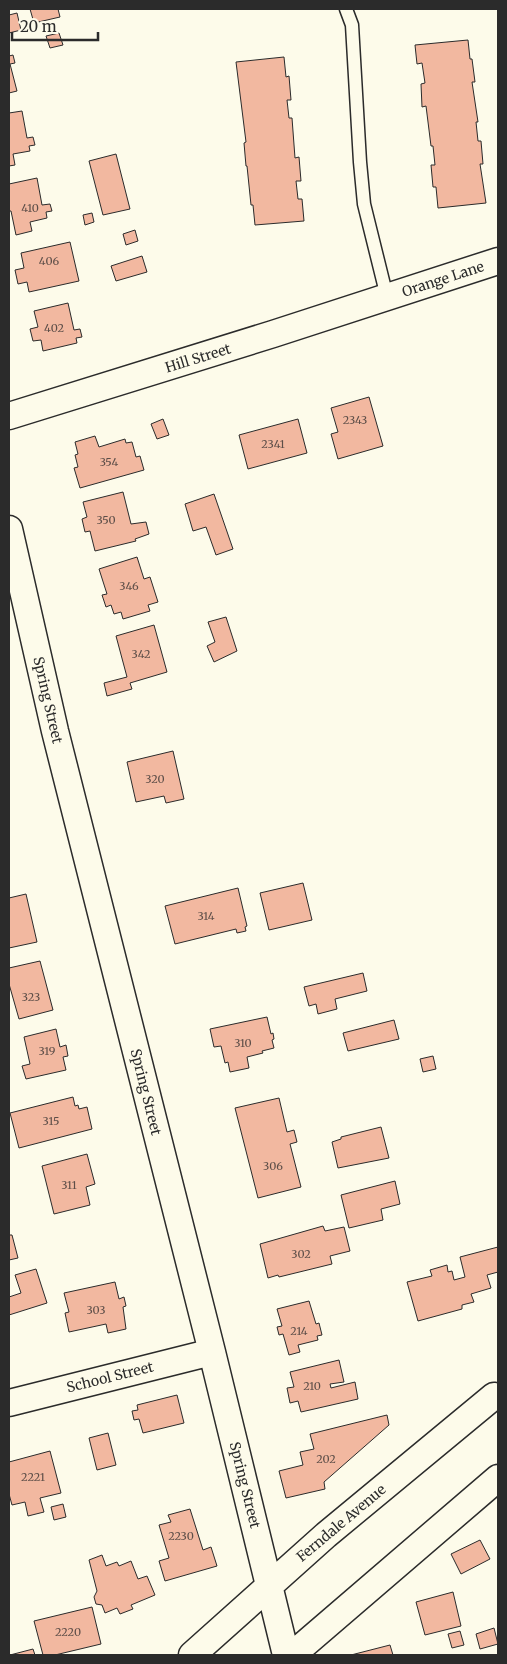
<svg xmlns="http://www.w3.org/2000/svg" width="507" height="1664" font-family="Merriweather,serif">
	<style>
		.building { fill: #f2b8a0; stroke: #2b2b2b }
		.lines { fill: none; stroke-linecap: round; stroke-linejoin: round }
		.lane-casing { stroke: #2b2b2b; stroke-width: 15 }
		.street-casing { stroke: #2b2b2b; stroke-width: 29 }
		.lane { stroke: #fdfbea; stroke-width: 12 }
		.street { stroke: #fdfbea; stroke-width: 26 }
		.labels { text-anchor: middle; stroke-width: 4; stroke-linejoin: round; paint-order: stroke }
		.number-label { font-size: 11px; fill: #5d4e48 }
		.street-label { font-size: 14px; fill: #2b2b2b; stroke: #fdfbea }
	</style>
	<rect width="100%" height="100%" fill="#fdfbea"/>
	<path class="building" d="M 30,9 L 58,9 L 60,17 L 34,23 Z
		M 17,13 L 21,30 L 9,33 L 9,15 Z
		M 59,33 L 63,45 L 50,48 L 46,36 Z
		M 468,40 L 470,59 L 472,59 L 475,82 L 472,82 L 478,122 L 476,122 L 478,141 L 481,141 L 483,164 L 480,164 L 486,203 L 438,208 L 436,187 L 433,187 L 431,165 L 435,165 L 433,146 L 431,146 L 426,106 L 422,107 L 421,84 L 425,83 L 422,63 L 417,64 L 415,45 Z
		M 13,55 L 15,63 L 10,64 L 17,91 L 9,93 L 9,56 Z
		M 284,57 L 286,77 L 289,76 L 291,100 L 287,100 L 289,118 L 292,118 L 295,158 L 299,157 L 301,181 L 296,181 L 298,199 L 302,199 L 304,221 L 255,225 L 253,205 L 251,205 L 247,166 L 246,166 L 244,143 L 246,142 L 236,62 Z
		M 22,111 L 27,138 L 33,137 L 35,145 L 29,146 L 30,151 L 13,154 L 15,165 L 9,166 L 9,113 Z
		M 116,154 L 130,209 L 103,215 L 89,161 Z
		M 37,178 L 42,205 L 50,204 L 52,211 L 46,212 L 47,218 L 30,222 L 32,231 L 16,235 L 11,211 L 9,211 L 9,184 Z
		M 92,213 L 94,222 L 85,225 L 83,215 Z
		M 135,230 L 138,241 L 126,245 L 123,234 Z
		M 70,242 L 79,281 L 29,292 L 27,282 L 18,284 L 15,270 L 24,268 L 21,253 Z
		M 142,256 L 147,272 L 116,281 L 111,266 Z
		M 68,303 L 74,330 L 80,329 L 82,337 L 76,338 L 77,343 L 43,351 L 41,340 L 33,341 L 30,329 L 38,327 L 34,311 Z
		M 369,397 L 383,446 L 338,459 L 331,434 L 338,432 L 331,408 Z
		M 163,419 L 169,435 L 157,439 L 151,424 Z
		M 298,419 L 307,453 L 248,469 L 239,435 Z
		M 95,436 L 99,447 L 125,439 L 126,443 L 132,442 L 136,457 L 140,456 L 144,470 L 80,488 L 74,468 L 78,467 L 75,455 L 78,454 L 75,442 Z
		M 123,492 L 131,524 L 146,522 L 149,534 L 135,539 L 136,541 L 95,551 L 90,531 L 85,532 L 82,519 L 87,517 L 83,502 Z
		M 214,494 L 233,549 L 216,555 L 206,527 L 193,531 L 185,504 Z
		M 137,557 L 144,579 L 150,577 L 158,602 L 148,605 L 150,611 L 123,619 L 121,612 L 114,614 L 111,605 L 106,607 L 102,595 L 107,594 L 99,569 Z
		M 226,617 L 237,651 L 214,662 L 207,646 L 215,642 L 208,622 Z
		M 154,625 L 167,672 L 130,683 L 132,689 L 107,696 L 104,683 L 127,677 L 116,636 Z
		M 173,751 L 184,799 L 166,803 L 164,796 L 136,802 L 127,762 Z
		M 303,883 L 312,920 L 269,930 L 260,893 Z
		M 238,888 L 247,926 L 245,927 L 246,931 L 237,933 L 236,929 L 175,944 L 165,906 Z
		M 26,894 L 37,942 L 9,948 L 9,898 Z
		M 40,961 L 53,1010 L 19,1019 L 9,984 L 9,968 Z
		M 363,973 L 367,991 L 335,999 L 337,1009 L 318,1014 L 316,1004 L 309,1006 L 304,987 Z
		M 267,1017 L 271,1034 L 273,1033 L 274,1039 L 272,1040 L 274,1048 L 262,1051 L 263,1053 L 247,1057 L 249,1068 L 230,1072 L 228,1062 L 225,1063 L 221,1046 L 214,1047 L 210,1029 Z
		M 394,1020 L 399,1039 L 348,1051 L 343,1033 Z
		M 56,1029 L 60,1047 L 66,1045 L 68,1056 L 63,1057 L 66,1070 L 26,1079 L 22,1066 L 30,1064 L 24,1037 Z
		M 433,1056 L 436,1069 L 423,1072 L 420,1059 Z
		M 73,1097 L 75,1106 L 78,1105 L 79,1109 L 87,1107 L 92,1129 L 19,1148 L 10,1113 Z
		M 279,1098 L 287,1132 L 294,1130 L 297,1142 L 290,1144 L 301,1187 L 258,1198 L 235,1108 Z
		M 381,1127 L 389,1158 L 338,1168 L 332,1142 L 341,1139 L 341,1137 Z
		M 87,1154 L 95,1184 L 86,1187 L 90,1205 L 54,1214 L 42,1166 Z
		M 395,1181 L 400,1204 L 381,1209 L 383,1220 L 349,1228 L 341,1195 Z
		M 323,1226 L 325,1231 L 344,1227 L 350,1251 L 330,1256 L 332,1264 L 279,1277 L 278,1275 L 268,1278 L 260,1244 Z
		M 9,1235 L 12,1235 L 18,1258 L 9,1260 Z
		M 498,1247 L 498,1272 L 487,1275 L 491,1288 L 471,1294 L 474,1302 L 462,1305 L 462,1309 L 418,1321 L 407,1282 L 432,1276 L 430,1270 L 447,1265 L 448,1272 L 452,1271 L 454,1280 L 465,1277 L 460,1257 Z
		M 36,1269 L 47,1303 L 9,1315 L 9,1297 L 21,1293 L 15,1275 Z
		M 115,1282 L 119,1299 L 124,1297 L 126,1306 L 123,1307 L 126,1329 L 108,1333 L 106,1324 L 69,1332 L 65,1313 L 69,1312 L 64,1293 Z
		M 309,1301 L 316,1324 L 319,1323 L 322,1335 L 317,1336 L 318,1340 L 298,1345 L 300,1352 L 289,1355 L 283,1334 L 279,1335 L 277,1327 L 282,1326 L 277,1309 Z
		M 339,1360 L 344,1382 L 330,1384 L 331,1388 L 355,1382 L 358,1399 L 301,1412 L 298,1401 L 290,1403 L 287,1388 L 294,1387 L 290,1372 Z
		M 177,1395 L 184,1423 L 143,1433 L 139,1419 L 134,1420 L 132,1411 L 138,1410 L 137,1405 Z
		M 387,1415 L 389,1425 L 324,1482 L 325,1489 L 286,1498 L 279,1471 L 303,1465 L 300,1452 L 314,1449 L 310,1434 Z
		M 108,1433 L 116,1465 L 97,1470 L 89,1438 Z
		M 50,1451 L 61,1493 L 40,1498 L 44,1512 L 28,1516 L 25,1502 L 12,1505 L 9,1494 L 9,1462 Z
		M 63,1504 L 66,1517 L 54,1520 L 51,1507 Z
		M 190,1509 L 203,1550 L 211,1547 L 217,1566 L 165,1581 L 159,1561 L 169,1558 L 159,1525 L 171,1522 L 168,1515 Z
		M 480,1540 L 490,1559 L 461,1574 L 451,1554 Z
		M 102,1555 L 106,1566 L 117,1562 L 119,1566 L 131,1561 L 138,1579 L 147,1576 L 155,1595 L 131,1605 L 133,1609 L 120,1614 L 117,1608 L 105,1613 L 102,1605 L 96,1604 L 94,1597 L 97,1591 L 89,1560 Z
		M 453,1592 L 461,1626 L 425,1635 L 416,1602 Z
		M 92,1607 L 101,1644 L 55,1655 L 43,1655 L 34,1621 Z
		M 494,1628 L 498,1644 L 480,1649 L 476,1634 Z
		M 460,1631 L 464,1645 L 452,1648 L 448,1634 Z
		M 390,1645 L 393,1655 L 351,1655 Z
		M 33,1649 L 35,1655 L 10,1655 Z"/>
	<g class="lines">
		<defs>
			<path id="lane" d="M 346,9 L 352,25 L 360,162 L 364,204 L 387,297"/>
			<path id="street" d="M 9,416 L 273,334 L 498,261
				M 9,529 L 55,731 L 212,1352 L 286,1655
				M 9,1403 L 212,1352
				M 192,1655 L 326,1535 L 494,1396
				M 292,1655 L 498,1478"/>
		</defs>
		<use href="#lane" class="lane-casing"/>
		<use href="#street" class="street-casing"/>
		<use href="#lane" class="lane"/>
		<use href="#street" class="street"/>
	</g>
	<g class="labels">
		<g class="number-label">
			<text x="30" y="212">410</text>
			<text x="49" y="265">406</text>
			<text x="54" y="332">402</text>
			<text x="355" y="424">2343</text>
			<text x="273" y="448">2341</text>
			<text x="109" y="466">354</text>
			<text x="106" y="524">350</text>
			<text x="129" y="590">346</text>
			<text x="141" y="658">342</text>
			<text x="155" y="783">320</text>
			<text x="206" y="920">314</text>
			<text x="31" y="1001">323</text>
			<text x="243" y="1047">310</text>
			<text x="47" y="1055">319</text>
			<text x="51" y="1125">315</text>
			<text x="273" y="1170">306</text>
			<text x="69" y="1189">311</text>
			<text x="301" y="1258">302</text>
			<text x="96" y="1314">303</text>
			<text x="299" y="1335">214</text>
			<text x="312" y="1390">210</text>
			<text x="326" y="1463">202</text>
			<text x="33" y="1481">2221</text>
			<text x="181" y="1540">2230</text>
			<text x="68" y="1636">2220</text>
		</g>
		<g class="street-label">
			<text transform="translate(443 279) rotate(-18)" y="5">Orange Lane</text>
			<text transform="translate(198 358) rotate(-17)" y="5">Hill Street</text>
			<text transform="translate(48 700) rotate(77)" y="5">Spring Street</text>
			<text transform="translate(146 1092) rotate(76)" y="5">Spring Street</text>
			<text transform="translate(110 1377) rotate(-14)" y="5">School Street</text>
			<text transform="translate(245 1485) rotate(76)" y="5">Spring Street</text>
			<text transform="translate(341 1523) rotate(-40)" y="5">Ferndale Avenue</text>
		</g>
	</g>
	<rect width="507" height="1664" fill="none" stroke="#2b2b2b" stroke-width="20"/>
	<path d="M12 32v8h86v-8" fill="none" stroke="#2b2b2b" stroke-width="2.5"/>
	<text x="20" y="32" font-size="15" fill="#2b2b2b" stroke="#fdfbea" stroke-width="4" paint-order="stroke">20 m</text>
</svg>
